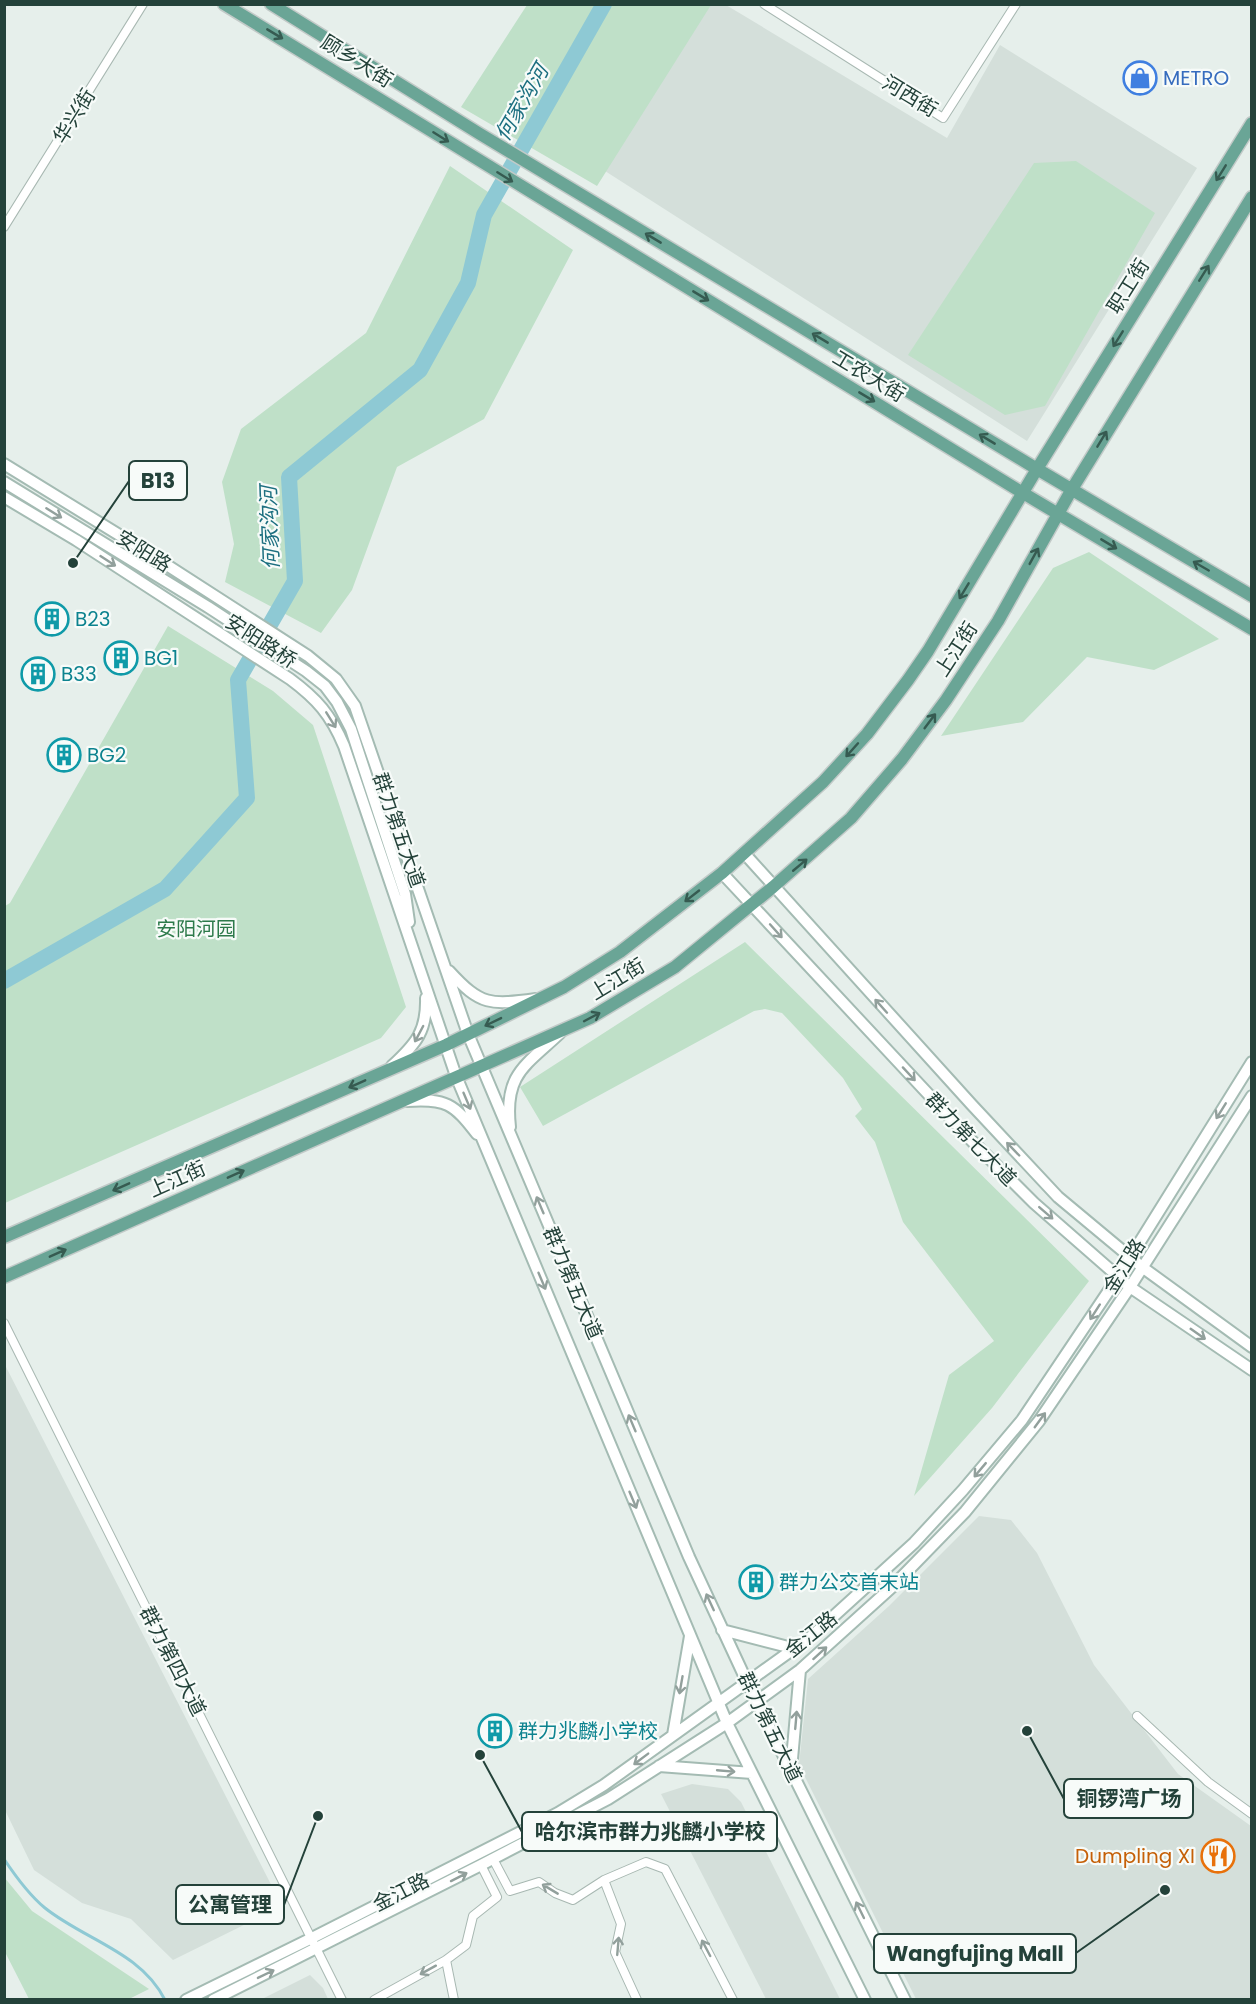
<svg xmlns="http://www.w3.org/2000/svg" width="1256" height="2004" font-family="Poppins,'Noto Sans SC',sans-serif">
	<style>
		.built { fill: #d4dfda }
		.green { fill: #bfe0c8 }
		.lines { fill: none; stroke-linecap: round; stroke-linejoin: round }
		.stream { stroke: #8ec9d4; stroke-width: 3 }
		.river { stroke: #8ec9d4; stroke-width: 16 }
		.street-casing { stroke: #a8b8b2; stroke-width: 10 }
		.secondary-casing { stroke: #a4bbb3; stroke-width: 14 }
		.primary-casing { stroke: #c2cac8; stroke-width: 15 }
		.street { stroke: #fff; stroke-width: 8 }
		.secondary { stroke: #fff; stroke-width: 10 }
		.primary { stroke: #6aa596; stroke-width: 12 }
		.oneway { stroke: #365b51 }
		.oneway2 { stroke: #92a09c }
		.labels { text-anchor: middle; stroke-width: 4.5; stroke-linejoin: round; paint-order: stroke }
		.street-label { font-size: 20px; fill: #24423a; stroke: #f7fbf9 }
		.shop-label { font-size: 20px; fill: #366cbe; stroke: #f7fbf9; text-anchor: start }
		.culture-label { font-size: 20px; fill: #0d838f; stroke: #f7fbf9; text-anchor: start }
		.park-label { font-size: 20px; fill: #2d7a4b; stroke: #f7fbf9 }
		.food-label { font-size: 20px; fill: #c56008; stroke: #f7fbf9; text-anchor: end }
		.water-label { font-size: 21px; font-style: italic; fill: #1c6f80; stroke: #f7fbf9 }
		.leader { fill: none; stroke: #24423a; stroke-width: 2 }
		.callout-dot { fill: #24423a; stroke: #f7fbf9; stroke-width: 2 }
		.callout { fill: #f7fbf9; stroke: #24423a; stroke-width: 2 }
		.callout-label { font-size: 21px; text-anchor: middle; font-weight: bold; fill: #24423a }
	</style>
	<rect width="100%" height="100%" fill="#e6efeb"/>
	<path class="built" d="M 708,4 L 726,5 L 947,138 L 1000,45 L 1197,168 L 1027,441 L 605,171 Z
		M 5,1365 L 282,1906 L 173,1960 L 131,1919 L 82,1903 L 34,1870 L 5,1810 Z
		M 979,1516 L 1011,1520 L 1037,1553 L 1094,1665 L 1178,1774 L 1251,1826 L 1251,1999 L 916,1999 L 799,1765 L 808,1679 L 889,1606 Z
		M 692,1784 L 728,1789 L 741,1802 L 840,1999 L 766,1999 L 661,1794 Z
		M 310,1975 L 323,1988 L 328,1999 L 262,1999 Z"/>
	<path class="green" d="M 527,5 L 711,5 L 597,186 L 461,107 Z
		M 1076,161 L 1155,213 L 1045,406 L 1005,415 L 908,355 L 1034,163 Z
		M 450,166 L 573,250 L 484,419 L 397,467 L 352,590 L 321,633 L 225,582 L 234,544 L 222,482 L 241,429 L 366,333 Z
		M 1089,552 L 1219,639 L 1154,670 L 1087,657 L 1023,722 L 941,736 L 1053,568 Z
		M 168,626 L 273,691 L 313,725 L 406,1007 L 381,1038 L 5,1203 L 5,906 L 10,903 Z
		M 745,942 L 1089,1281 L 992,1408 L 914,1496 L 949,1375 L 994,1341 L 903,1222 L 875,1142 L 855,1116 L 862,1109 L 843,1078 L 782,1013 L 765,1009 L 754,1011 L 543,1126 L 520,1087 Z
		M 4,1877 L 32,1911 L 149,1989 L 129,1999 L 29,1999 L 5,1952 Z"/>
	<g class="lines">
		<path class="stream" d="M 4,1859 C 16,1877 29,1895 45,1908 C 85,1940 141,1952 165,2000"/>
		<path class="river" d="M 4,981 L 165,889 L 247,798 L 238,680 L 295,581 L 289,477 L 420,370 L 468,283 L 484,215 L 604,4"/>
		<defs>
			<path id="street" d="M 764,4 L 943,118 L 1016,4
				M 4,227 L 143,4
				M 4,1323 L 342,2000
				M 1137,1716 L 1208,1782 L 1252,1814
				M 493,1859 L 510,1891 L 539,1882 L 555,1893 L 573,1900 L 604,1880 L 646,1862 L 665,1869 L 733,2000
				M 604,1880 L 621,1924 L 615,1952 L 637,2000
				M 446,1960 L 454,2000
				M 374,2000 L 446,1960 L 466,1945 L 473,1916 L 497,1897 L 481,1865"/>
			<path id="secondary" d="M 4,464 L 142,549 L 308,656 L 336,679 L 355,706 L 468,1034 L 689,1557 L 747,1682 L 905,2000
				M 4,482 L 208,607 L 306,671 L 325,686 L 337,702 L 351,729 L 405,894 L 409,922
				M 4,497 L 76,540 L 290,679 C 317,699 331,715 344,746 L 456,1076 L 727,1723 L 865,2000
				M 744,853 L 972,1105 L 1058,1197 L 1142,1267 L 1252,1347
				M 722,873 L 972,1141 L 1034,1203 L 1130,1287 L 1252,1370
				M 449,971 C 481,1006 490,1005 536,999
				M 392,1066 C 416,1044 427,1031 426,998
				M 407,1101 C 446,1098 454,1104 477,1134
				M 510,1127 C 504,1074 525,1066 560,1033
				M 722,1630 L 796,1649
				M 673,1735 L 690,1636
				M 659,1766 L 752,1773
				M 791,1770 L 800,1670
				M 186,2000 L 312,1938 L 558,1813 L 604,1785 L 813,1635 L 914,1543 L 963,1490 L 1022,1420 L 1118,1277 L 1252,1062
				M 213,2000 L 481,1865 L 608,1799 L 727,1723 L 800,1670 L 892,1587 L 965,1512 L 1039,1421 L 1130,1287 L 1252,1096"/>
			<path id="primary" d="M 224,4 L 1023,493 L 1252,629
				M 271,4 L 480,134 L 1037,469 L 1252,596
				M 4,1237 L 446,1045 L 564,987 L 620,952 L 722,873 L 823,782 L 867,734 L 908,680 L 928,651 L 1037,469 L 1252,123
				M 4,1277 L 590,1018 L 675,967 L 773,887 L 851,818 L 902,759 L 946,700 L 998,621 L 1072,489 L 1252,197"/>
		</defs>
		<use href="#street" class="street-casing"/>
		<use href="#secondary" class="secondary-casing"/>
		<use href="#primary" class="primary-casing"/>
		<use href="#street" class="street"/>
		<use href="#secondary" class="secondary"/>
		<use href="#primary" class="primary"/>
	</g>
	<defs><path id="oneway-shaft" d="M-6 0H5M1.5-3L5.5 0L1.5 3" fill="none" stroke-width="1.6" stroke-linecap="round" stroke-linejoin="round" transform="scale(1.5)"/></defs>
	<g class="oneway">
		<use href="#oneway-shaft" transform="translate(275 34) rotate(31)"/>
		<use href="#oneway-shaft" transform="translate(441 137) rotate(32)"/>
		<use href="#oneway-shaft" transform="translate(1221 173) rotate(122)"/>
		<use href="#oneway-shaft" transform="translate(505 177) rotate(32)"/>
		<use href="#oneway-shaft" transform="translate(653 238) rotate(-149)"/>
		<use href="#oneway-shaft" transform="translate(1204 273) rotate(-58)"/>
		<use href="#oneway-shaft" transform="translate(701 296) rotate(31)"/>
		<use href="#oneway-shaft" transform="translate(820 338) rotate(-149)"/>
		<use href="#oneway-shaft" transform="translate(1118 339) rotate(122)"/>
		<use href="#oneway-shaft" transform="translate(867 397) rotate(31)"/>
		<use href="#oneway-shaft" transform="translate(987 439) rotate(-149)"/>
		<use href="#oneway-shaft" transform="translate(1102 439) rotate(-59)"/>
		<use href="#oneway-shaft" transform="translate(1109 544) rotate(31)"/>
		<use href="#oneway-shaft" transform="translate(1034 556) rotate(-61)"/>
		<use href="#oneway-shaft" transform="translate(1201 566) rotate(-150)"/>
		<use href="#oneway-shaft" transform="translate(964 591) rotate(121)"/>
		<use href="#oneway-shaft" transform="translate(930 721) rotate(-53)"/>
		<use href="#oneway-shaft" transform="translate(852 750) rotate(132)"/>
		<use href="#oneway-shaft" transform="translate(800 865) rotate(-40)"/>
		<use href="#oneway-shaft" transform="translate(692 896) rotate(142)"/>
		<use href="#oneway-shaft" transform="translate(592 1017) rotate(-28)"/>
		<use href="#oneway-shaft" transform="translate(493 1022) rotate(154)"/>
		<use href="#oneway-shaft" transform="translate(357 1084) rotate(156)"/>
		<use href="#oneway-shaft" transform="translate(236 1174) rotate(-24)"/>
		<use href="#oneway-shaft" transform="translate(121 1187) rotate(156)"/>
		<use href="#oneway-shaft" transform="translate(58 1253) rotate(-24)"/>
	</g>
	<g class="oneway2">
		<use href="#oneway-shaft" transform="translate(54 513) rotate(32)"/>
		<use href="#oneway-shaft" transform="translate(108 561) rotate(33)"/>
		<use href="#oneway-shaft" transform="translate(331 720) rotate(58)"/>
		<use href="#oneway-shaft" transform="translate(776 931) rotate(48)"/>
		<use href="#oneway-shaft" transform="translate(881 1006) rotate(-132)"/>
		<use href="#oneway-shaft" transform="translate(419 1034) rotate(118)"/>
		<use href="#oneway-shaft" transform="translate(909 1074) rotate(47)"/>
		<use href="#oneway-shaft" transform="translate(467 1101) rotate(67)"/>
		<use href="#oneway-shaft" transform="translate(1221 1111) rotate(122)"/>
		<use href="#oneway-shaft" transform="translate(1013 1149) rotate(-134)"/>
		<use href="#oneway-shaft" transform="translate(540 1205) rotate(-113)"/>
		<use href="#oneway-shaft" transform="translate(1046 1213) rotate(41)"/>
		<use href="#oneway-shaft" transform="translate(542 1281) rotate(67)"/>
		<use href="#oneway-shaft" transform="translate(1095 1312) rotate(123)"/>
		<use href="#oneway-shaft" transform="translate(1198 1334) rotate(35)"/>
		<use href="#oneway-shaft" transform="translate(1040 1420) rotate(-54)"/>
		<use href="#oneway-shaft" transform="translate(632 1423) rotate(-113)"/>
		<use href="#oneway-shaft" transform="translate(980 1470) rotate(130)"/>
		<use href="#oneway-shaft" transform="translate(633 1500) rotate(67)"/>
		<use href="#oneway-shaft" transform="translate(710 1602) rotate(-115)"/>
		<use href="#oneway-shaft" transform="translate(820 1653) rotate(-42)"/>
		<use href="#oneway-shaft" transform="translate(681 1685) rotate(100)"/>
		<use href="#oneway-shaft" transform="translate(796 1720) rotate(-85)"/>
		<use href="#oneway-shaft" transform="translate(641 1759) rotate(143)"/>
		<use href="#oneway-shaft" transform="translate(726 1771) rotate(5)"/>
		<use href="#oneway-shaft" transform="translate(459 1877) rotate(-27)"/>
		<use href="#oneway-shaft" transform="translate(550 1889) rotate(-149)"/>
		<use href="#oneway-shaft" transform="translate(860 1910) rotate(-116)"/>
		<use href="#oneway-shaft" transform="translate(618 1946) rotate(-85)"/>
		<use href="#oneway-shaft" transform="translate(706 1948) rotate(-118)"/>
		<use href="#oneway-shaft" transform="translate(428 1970) rotate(151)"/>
		<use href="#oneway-shaft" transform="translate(266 1974) rotate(-26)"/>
	</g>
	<defs>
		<symbol id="shop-ring" viewBox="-11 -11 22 22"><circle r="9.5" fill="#f7fbf9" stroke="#3f7fe0" stroke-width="1.5"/><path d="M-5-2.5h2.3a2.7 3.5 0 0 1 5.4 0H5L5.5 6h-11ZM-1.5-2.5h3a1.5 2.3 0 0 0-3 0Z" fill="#3f7fe0"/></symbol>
		<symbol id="building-ring" viewBox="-11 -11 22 22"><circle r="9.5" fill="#f7fbf9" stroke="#0f9aa8" stroke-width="1.5"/><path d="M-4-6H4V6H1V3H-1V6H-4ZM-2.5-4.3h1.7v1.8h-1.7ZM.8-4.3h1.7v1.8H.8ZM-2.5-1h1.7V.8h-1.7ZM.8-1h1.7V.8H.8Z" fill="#0f9aa8"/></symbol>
		<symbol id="restaurant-ring" viewBox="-11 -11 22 22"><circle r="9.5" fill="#f7fbf9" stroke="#e8710a" stroke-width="1.5"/><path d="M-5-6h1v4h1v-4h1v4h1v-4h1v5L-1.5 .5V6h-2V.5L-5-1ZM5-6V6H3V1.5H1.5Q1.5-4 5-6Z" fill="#e8710a"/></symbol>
	</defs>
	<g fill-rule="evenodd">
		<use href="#shop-ring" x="1121" y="59" width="38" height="38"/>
		<use href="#building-ring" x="33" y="600" width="38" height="38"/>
		<use href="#building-ring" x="102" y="639" width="38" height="38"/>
		<use href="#building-ring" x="19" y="655" width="38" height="38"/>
		<use href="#building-ring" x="45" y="736" width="38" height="38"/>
		<use href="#building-ring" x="737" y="1563" width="38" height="38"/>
		<use href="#building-ring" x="476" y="1712" width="38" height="38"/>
		<use href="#restaurant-ring" x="1199" y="1837" width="38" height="38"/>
	</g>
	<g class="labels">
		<g class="street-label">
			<text transform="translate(357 61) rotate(32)" y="7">顾乡大街</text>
			<text transform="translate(910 96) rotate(31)" y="7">河西街</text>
			<text transform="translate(74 116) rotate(-58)" y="7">华兴街</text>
			<text transform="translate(1128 286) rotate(-58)" y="7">职工街</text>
			<text transform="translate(869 376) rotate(31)" y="7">工农大街</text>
			<text transform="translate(144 551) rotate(32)" y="7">安阳路</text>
			<text transform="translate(261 641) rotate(33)" y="7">安阳路桥</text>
			<text transform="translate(956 649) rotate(-57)" y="7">上江街</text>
			<text transform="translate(399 830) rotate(71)" y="7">群力第五大道</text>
			<text transform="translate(617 979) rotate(-31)" y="7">上江街</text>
			<text transform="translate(971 1139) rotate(46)" y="7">群力第七大道</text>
			<text transform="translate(177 1179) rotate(-24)" y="7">上江街</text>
			<text transform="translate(1124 1266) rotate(-58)" y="7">金江路</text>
			<text transform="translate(573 1283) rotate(67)" y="7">群力第五大道</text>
			<text transform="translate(811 1634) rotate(-39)" y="7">金江路</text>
			<text transform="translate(173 1661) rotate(63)" y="7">群力第四大道</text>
			<text transform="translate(770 1727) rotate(64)" y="7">群力第五大道</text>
			<text transform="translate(401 1892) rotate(-27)" y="7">金江路</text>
		</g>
		<g class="shop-label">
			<text x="1163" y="85">METRO</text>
		</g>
		<g class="culture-label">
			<text x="75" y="626">B23</text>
			<text x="144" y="665">BG1</text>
			<text x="61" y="681">B33</text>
			<text x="87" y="762">BG2</text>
			<text x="779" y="1589">群力公交首末站</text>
			<text x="518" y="1738">群力兆麟小学校</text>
		</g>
		<g class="park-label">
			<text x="196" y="936">安阳河园</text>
		</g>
		<g class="food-label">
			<text x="1195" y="1863">Dumpling XI</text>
		</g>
		<g class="water-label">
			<text transform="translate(522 103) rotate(-60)" y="7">何家沟河</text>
			<text transform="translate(270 528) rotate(-92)" y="7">何家沟河</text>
		</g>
	</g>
	<path class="leader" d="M73 563L129 481M1027 1731L1064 1799M480 1755L522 1832M318 1816L284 1905M1165 1890L1076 1953"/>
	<g class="callout-dot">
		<circle cx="73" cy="563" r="6"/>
		<circle cx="1027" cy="1731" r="6"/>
		<circle cx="480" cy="1755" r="6"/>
		<circle cx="318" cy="1816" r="6"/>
		<circle cx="1165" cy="1890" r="6"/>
	</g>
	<g class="callout">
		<rect x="129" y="461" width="58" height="39" rx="6"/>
		<rect x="1064" y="1779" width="129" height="39" rx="6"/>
		<rect x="522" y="1812" width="255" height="39" rx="6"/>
		<rect x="176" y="1885" width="108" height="39" rx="6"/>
		<rect x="874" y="1934" width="202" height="39" rx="6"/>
	</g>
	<g class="callout-label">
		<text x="158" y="488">B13</text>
		<text x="1129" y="1806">铜锣湾广场</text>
		<text x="650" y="1839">哈尔滨市群力兆麟小学校</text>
		<text x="230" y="1912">公寓管理</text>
		<text x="975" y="1961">Wangfujing Mall</text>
	</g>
	<rect width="1256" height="2004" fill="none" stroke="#24423a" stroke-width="12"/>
</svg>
